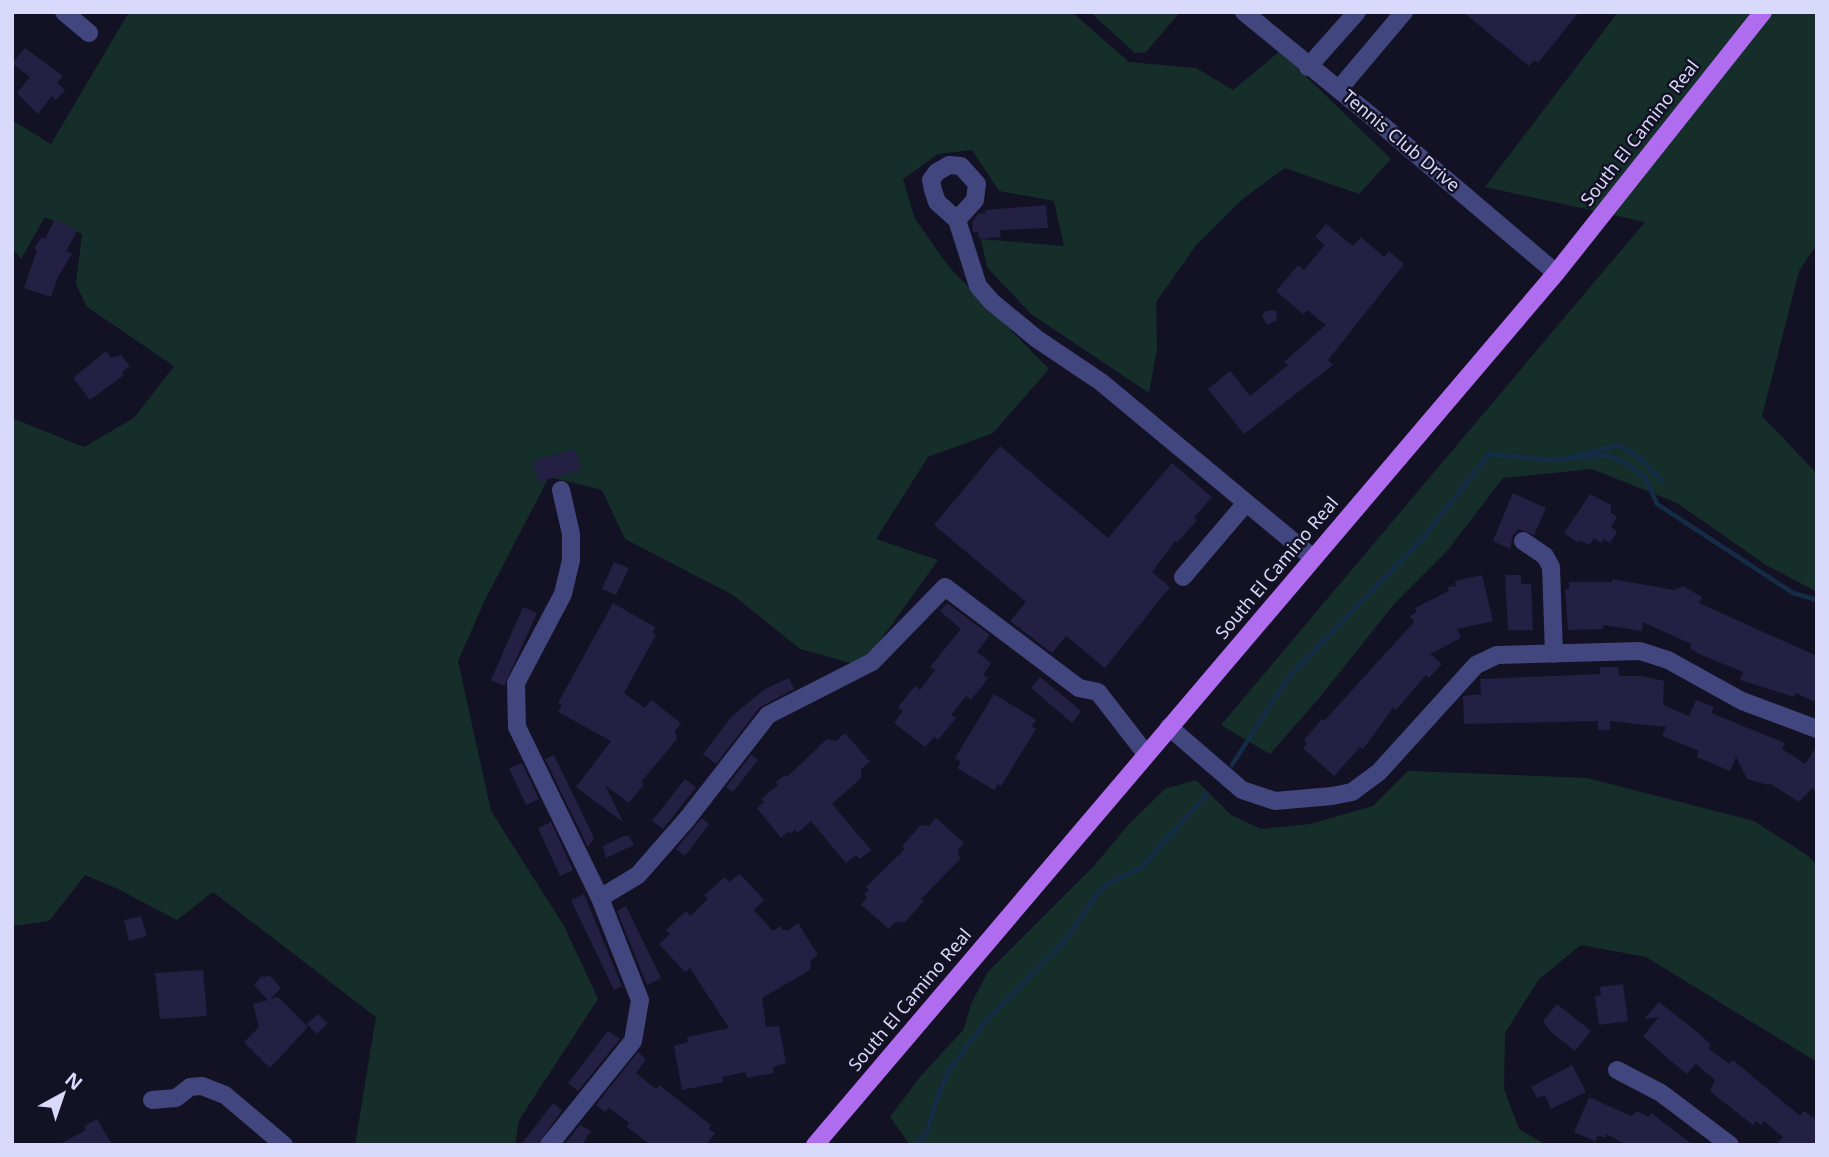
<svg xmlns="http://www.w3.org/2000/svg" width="1829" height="1157" font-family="'Noto Sans',sans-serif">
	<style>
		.green { fill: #152e2a }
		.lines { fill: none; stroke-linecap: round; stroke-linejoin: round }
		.stream { stroke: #142c46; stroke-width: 4.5 }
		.building { fill: #232043 }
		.minor { stroke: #42467e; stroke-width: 18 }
		.major { stroke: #af6cef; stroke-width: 18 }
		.labels { text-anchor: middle; stroke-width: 5; stroke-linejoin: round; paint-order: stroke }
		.street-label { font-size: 18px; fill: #d9d9fb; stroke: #131224 }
	</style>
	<rect width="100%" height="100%" fill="#131224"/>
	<path class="green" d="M 129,12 L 1072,12 L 1129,62 L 1196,68 L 1233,90 L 1280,51 L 1391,159 L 1359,194 L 1285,168 L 1244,198 L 1197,244 L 1156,302 L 1157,349 L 1149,393 L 1031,314 L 987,267 L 981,239 L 1064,246 L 1054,201 L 999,191 L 972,150 L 938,154 L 903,179 L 915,219 L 949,267 L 1049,369 L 993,433 L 928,457 L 876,539 L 938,560 L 862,666 L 800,649 L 733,595 L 625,539 L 602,490 L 549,477 L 485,600 L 458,661 L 491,811 L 564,926 L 598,999 L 519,1120 L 515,1145 L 355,1145 L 376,1017 L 213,892 L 177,920 L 116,888 L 85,875 L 49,921 L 12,926 L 12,418 L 84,447 L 134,418 L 174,366 L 87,307 L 76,284 L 82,234 L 45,217 L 21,259 L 12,248 L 12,120 L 51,144 Z
		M 1090,12 L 1180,12 L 1146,52 L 1135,53 Z
		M 1618,12 L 1817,12 L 1817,244 L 1799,271 L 1762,416 L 1817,474 L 1817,592 L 1766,565 L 1677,503 L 1592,469 L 1503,478 L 1447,551 L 1394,604 L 1320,697 L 1270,754 L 1221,725 L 1645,222 L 1485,187 Z
		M 1408,771 L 1587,778 L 1754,821 L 1807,855 L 1817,865 L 1817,1062 L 1646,957 L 1581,945 L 1539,979 L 1505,1033 L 1504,1089 L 1519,1129 L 1546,1145 L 910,1145 L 890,1117 L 920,1077 L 964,1029 L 971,1004 L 988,972 L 1094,866 L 1129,824 L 1165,789 L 1196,780 L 1231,815 L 1261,829 L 1310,824 L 1373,806 Z"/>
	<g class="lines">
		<path class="stream" d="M 1576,456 L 1619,445 L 1642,460 L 1663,481
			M 1232,765 L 1288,678 L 1424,537 L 1489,454 L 1550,460 L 1606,455 L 1627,464 L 1645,477 L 1657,504 L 1793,593 L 1817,600
			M 915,1145 L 927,1132 L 939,1092 L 950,1069 L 985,1022 L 1063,943 L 1097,894 L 1107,884 L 1140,869 L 1207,794"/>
	</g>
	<path class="building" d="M 1463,12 L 1579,12 L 1538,63 L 1534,60 L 1529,66 Z
		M 25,48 L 63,76 L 57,83 L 65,90 L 56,100 L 52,96 L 38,114 L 17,93 L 30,77 L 12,63 Z
		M 1046,205 L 1048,228 L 1000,230 L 1001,237 L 979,239 L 978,232 L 973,232 L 972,222 L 978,214 L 986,213 L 985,210 Z
		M 55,219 L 77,231 L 66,251 L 72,254 L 58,277 L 51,297 L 24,288 L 37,250 L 34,248 L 42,237 L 45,239 Z
		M 1326,224 L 1353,246 L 1361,237 L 1384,257 L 1389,251 L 1404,264 L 1328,360 L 1333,365 L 1244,434 L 1208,389 L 1230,371 L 1250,396 L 1288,365 L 1284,362 L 1326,325 L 1307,310 L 1303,314 L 1276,291 L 1298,265 L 1304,270 L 1325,245 L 1315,237 Z
		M 1276,310 L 1277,320 L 1267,325 L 1262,315 L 1266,311 Z
		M 106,351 L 111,358 L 121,355 L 130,366 L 122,372 L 124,375 L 90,400 L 73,378 Z
		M 1000,446 L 1108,538 L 1172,463 L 1212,497 L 1194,518 L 1197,520 L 1177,543 L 1175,541 L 1152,572 L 1170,587 L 1105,668 L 1066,636 L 1052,653 L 1010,621 L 1026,602 L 934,525 Z
		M 575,449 L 581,470 L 539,482 L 533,461 Z
		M 1513,493 L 1546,508 L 1534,535 L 1519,529 L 1513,535 L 1510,549 L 1493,541 Z
		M 1590,494 L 1611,505 L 1611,513 L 1617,517 L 1611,527 L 1617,532 L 1610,543 L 1604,539 L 1601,543 L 1594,538 L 1589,545 L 1580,540 L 1578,543 L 1564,533 Z
		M 614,562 L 629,568 L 616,595 L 602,589 Z
		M 1482,575 L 1493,621 L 1457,629 L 1461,638 L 1430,654 L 1442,664 L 1429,678 L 1426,675 L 1396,710 L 1393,708 L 1363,749 L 1360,747 L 1334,776 L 1303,748 L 1307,743 L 1304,740 L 1322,719 L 1324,721 L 1414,622 L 1410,616 L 1417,612 L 1415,608 L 1449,591 L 1448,587 L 1456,586 L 1455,581 Z
		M 1505,575 L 1521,575 L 1521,584 L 1531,584 L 1533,630 L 1508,630 Z
		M 1612,579 L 1674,590 L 1683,586 L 1702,597 L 1699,603 L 1817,656 L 1817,703 L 1796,693 L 1794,697 L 1740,680 L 1743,672 L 1699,654 L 1690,648 L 1691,644 L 1643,622 L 1642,631 L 1603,625 L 1603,629 L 1568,630 L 1565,589 L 1569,589 L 1569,582 L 1612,582 Z
		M 613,603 L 655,627 L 652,633 L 656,635 L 624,693 L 645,708 L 651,700 L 681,723 L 675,731 L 677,739 L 641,782 L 644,784 L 629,803 L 605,785 L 623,822 L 576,787 L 611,741 L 558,712 L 562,705 L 558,703 Z
		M 947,603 L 990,635 L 977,652 L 991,663 L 983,675 L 988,678 L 982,686 L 971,700 L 966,696 L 951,715 L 956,718 L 938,740 L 934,737 L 925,747 L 894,723 L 903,711 L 898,707 L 915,686 L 920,690 L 935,670 L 930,667 L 961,629 L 940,611 Z
		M 523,607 L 537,613 L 504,686 L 491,680 Z
		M 1600,667 L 1618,667 L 1619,676 L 1643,676 L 1664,681 L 1663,705 L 1689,716 L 1696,700 L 1714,707 L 1711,713 L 1785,743 L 1782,749 L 1805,764 L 1817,746 L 1817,792 L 1812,788 L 1799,802 L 1769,783 L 1768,785 L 1747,779 L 1736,757 L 1730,771 L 1697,757 L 1699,751 L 1662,736 L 1666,727 L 1610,721 L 1610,730 L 1598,730 L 1598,721 L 1464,724 L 1463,696 L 1481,694 L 1480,679 L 1600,674 Z
		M 1040,677 L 1081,711 L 1072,723 L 1031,688 Z
		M 789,678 L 794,689 L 759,708 L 716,764 L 703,754 L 732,716 L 765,689 Z
		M 994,694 L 1036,720 L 1032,726 L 1036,729 L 1001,786 L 998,784 L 994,790 L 957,768 L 961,762 L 955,758 Z
		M 845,733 L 870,762 L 861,769 L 861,778 L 832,804 L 871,850 L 860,859 L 856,855 L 846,863 L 811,821 L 798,833 L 795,830 L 790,834 L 789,831 L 781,838 L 757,808 L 764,802 L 761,799 L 778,785 L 776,782 L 785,775 L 787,777 L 827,739 L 836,741 Z
		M 554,755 L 594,838 L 588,847 L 545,759 Z
		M 751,755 L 758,760 L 733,792 L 726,787 Z
		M 522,763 L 539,799 L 526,805 L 509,768 Z
		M 685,779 L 696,787 L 663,829 L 652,821 Z
		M 702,818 L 709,824 L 685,856 L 676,849 Z
		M 936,818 L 964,843 L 958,850 L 960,859 L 921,899 L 924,901 L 905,922 L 895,922 L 889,929 L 861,905 L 867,897 L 864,894 L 869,890 L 866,887 L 905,849 L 902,846 L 921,825 L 929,826 Z
		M 551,822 L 573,870 L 560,876 L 538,828 Z
		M 624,836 L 629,836 L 634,845 L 606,858 L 603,846 Z
		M 740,874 L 764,900 L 754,910 L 773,931 L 780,926 L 783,930 L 789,930 L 798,923 L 818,955 L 811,960 L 810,970 L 762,998 L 766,1027 L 779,1026 L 786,1063 L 773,1067 L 774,1073 L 747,1078 L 745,1072 L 722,1077 L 723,1082 L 682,1090 L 674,1046 L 688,1042 L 687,1037 L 729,1028 L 690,968 L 685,972 L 659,944 L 670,934 L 666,930 L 686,911 L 690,916 L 708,899 L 704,895 L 725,877 L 729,882 Z
		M 584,894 L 622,986 L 614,990 L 571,900 Z
		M 626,906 L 661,978 L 647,985 L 617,911 Z
		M 141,916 L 147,936 L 129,941 L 124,920 Z
		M 203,970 L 207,1016 L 160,1019 L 155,973 Z
		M 270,976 L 281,988 L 270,999 L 278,997 L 308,1027 L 270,1068 L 244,1042 L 259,1027 L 253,1004 L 268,1000 L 254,985 L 261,977 Z
		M 1623,984 L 1628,1021 L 1599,1025 L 1595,996 L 1601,995 L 1600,987 Z
		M 1659,1002 L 1701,1035 L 1711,1045 L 1708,1048 L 1729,1064 L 1733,1060 L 1800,1116 L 1804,1111 L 1817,1120 L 1817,1145 L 1776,1145 L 1783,1137 L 1764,1121 L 1761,1125 L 1756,1121 L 1753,1125 L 1721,1100 L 1710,1091 L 1715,1080 L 1696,1064 L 1687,1074 L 1666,1057 L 1643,1036 L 1659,1017 L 1644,1019 Z
		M 1557,1004 L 1591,1031 L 1575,1051 L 1551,1032 L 1543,1021 Z
		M 318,1014 L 328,1023 L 317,1034 L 307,1024 Z
		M 608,1031 L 620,1039 L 578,1091 L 568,1083 Z
		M 638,1052 L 646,1059 L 636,1073 L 656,1089 L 659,1085 L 711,1125 L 709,1129 L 715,1133 L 706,1145 L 651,1145 L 627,1127 L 629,1123 L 609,1108 L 605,1112 L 596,1105 Z
		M 1572,1065 L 1586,1092 L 1551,1109 L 1545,1095 L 1537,1098 L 1531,1087 Z
		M 1589,1097 L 1631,1116 L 1637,1111 L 1649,1117 L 1651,1113 L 1693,1145 L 1627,1145 L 1606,1134 L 1605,1138 L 1598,1135 L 1595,1141 L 1574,1132 Z
		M 553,1103 L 562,1110 L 538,1145 L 521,1145 Z
		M 97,1119 L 112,1145 L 58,1145 L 86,1130 L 84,1126 Z
		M 580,1125 L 591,1131 L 582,1145 L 564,1145 Z"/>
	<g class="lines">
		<path class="minor" d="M 64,12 L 89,33
			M 1244,12 L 1376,120 L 1556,273
			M 1308,67 L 1357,12
			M 1339,89 L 1404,12
			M 957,220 L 975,200 L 977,184 L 961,166 L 949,165 L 937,172 L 931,180 L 933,190 L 937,202 L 957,220 L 978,286 L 992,302 L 1037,339 L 1101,382 L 1313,558
			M 561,490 L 571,534 L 571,560 L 563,594 L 516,683 L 517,727 L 600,898
			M 1523,541 L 1545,556 L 1551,567 L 1554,654
			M 1183,577 L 1246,503
			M 1169,727 L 1242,790 L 1275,801 L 1332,796 L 1352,792 L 1379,772 L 1476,665 L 1497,655 L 1640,651 L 1668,660 L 1742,701 L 1817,729
			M 1617,1070 L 1661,1093 L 1730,1145
			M 152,1100 L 176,1098 L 190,1087 L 202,1086 L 225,1095 L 284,1145
			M 549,1145 L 633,1041 L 640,1000 L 600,898 L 638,875 L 687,819 L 768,715 L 872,662 L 945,587 L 1079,688 L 1098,692 L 1146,754"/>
		<path class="major" d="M 815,1145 L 1556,273 L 1763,12"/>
	</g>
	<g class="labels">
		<g class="street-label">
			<text transform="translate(1640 133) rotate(-52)" y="6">South El Camino Real</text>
			<text transform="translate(1401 141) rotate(40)" y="6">Tennis Club Drive</text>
			<text transform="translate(1277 568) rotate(-50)" y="6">South El Camino Real</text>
			<text transform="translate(910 1000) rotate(-50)" y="6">South El Camino Real</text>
		</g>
	</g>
	<rect width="1829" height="1157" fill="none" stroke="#d9d9fb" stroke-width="28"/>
	<g transform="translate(63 1094) rotate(40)" stroke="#131224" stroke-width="5" paint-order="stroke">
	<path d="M0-5L12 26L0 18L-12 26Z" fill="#d9d9fb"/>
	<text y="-10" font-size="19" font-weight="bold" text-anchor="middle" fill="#d9d9fb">N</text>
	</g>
</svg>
